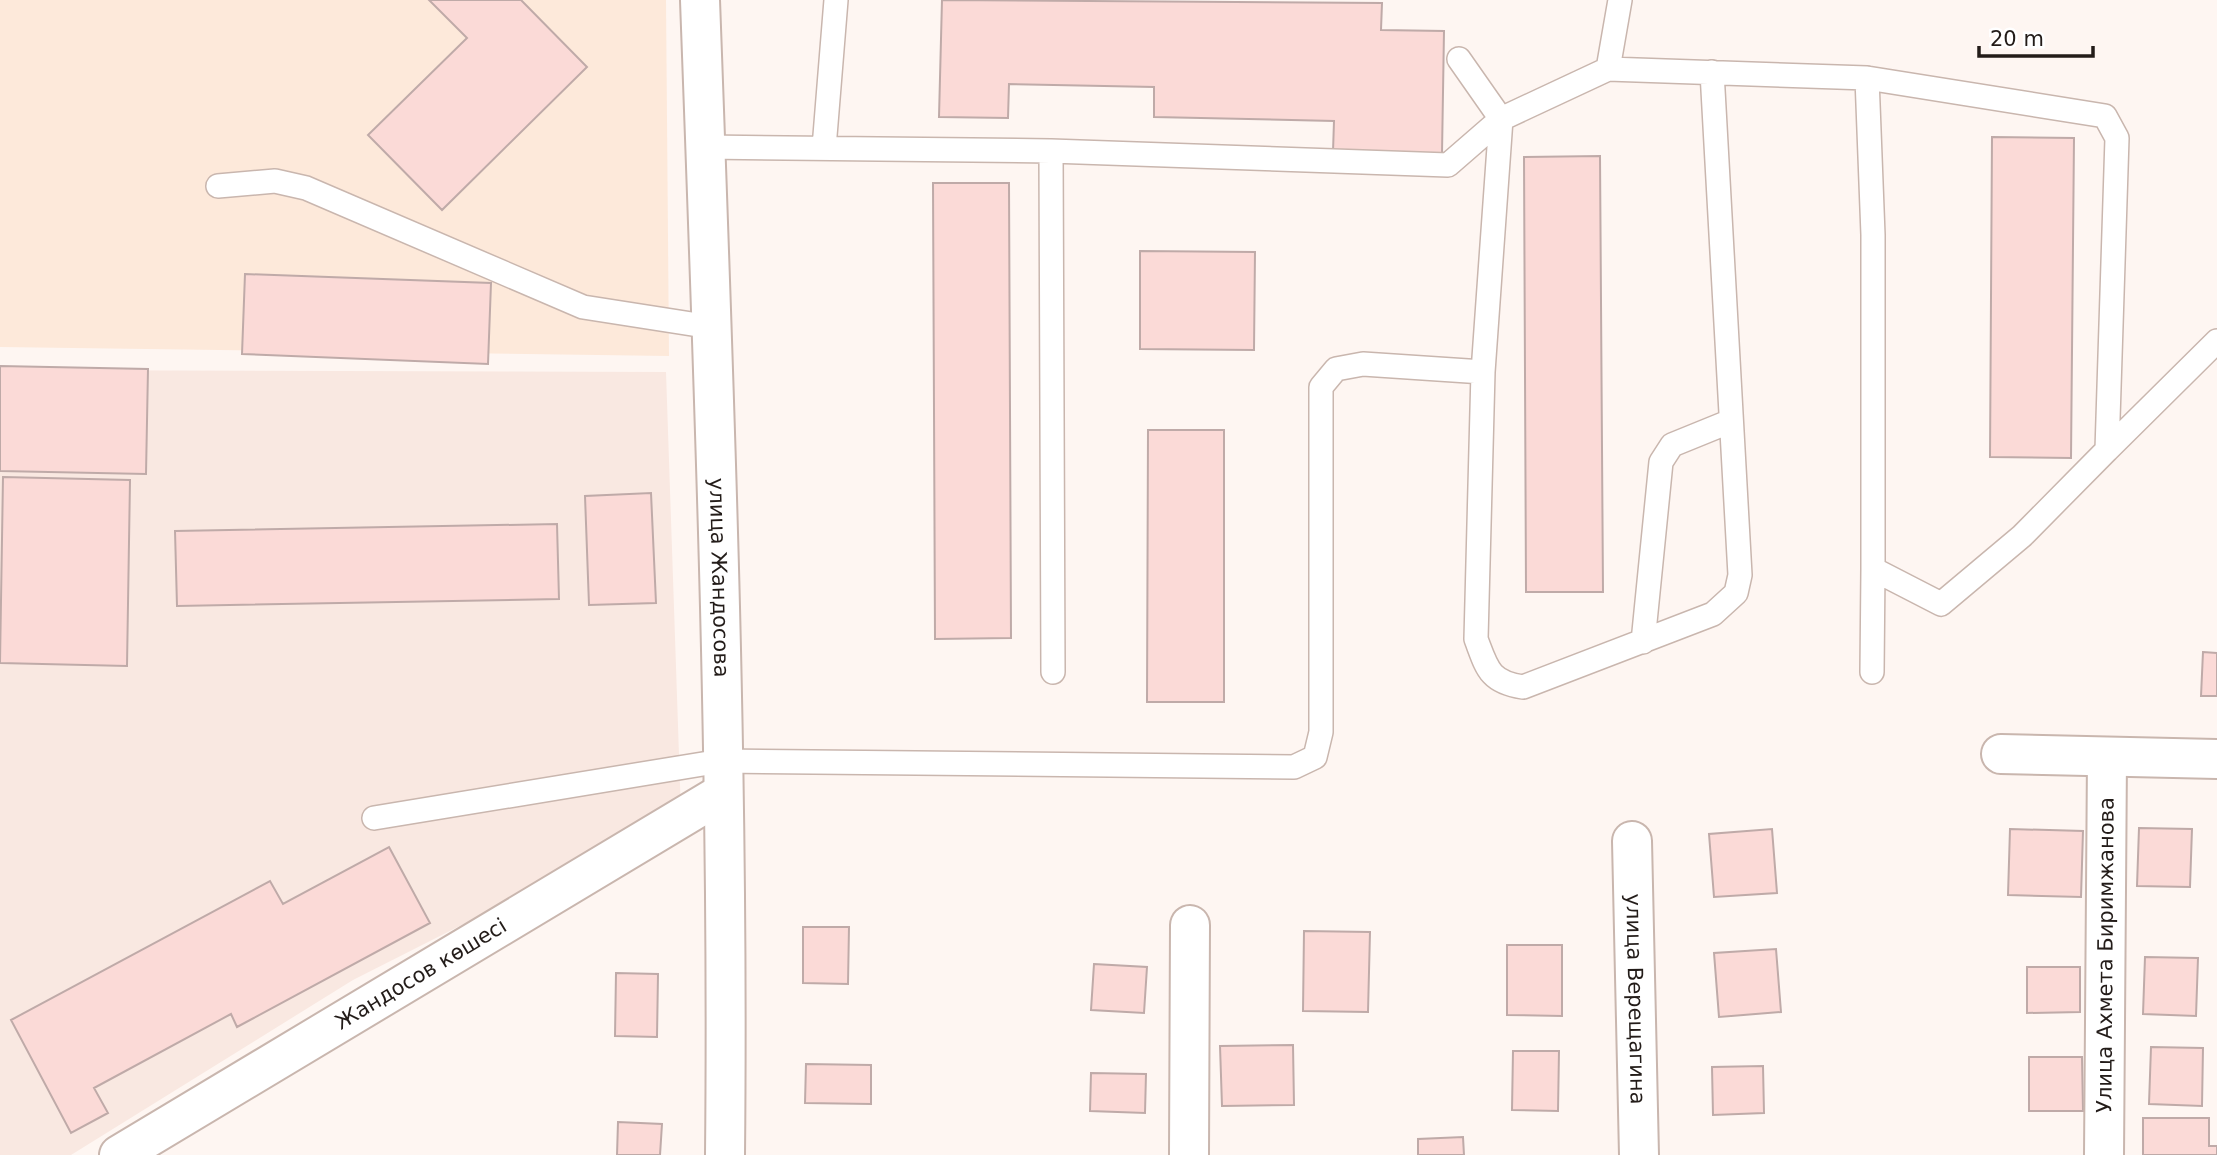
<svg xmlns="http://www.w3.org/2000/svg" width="2217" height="1155" font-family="'DejaVu Sans',sans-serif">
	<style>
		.built { fill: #f9e8e1 }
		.education { fill: #fde9da }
		.building { fill: #fbdad7; stroke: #bfaaa8; stroke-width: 2 }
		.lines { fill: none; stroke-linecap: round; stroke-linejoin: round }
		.service-casing { stroke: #c9b6ae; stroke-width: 26 }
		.minor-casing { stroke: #c9b6ae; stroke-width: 42 }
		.service { stroke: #fff; stroke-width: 23 }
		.minor { stroke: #fff; stroke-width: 38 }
		.labels { text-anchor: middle; stroke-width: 7; stroke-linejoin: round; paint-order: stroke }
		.street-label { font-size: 21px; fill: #231c19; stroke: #fff }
	</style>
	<rect width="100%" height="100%" fill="#fef6f2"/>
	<path class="built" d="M 0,370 L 666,372 L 681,814 L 353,980 L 71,1155 L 0,1155 Z"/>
	<path class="education" d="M 0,0 L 666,0 L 669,356 L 0,347 Z"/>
	<path class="building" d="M 429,0 L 521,0 L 587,67 L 442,210 L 368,135 L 467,38 Z
		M 942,0 L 1382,3 L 1381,30 L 1444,31 L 1442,154 L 1333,152 L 1334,121 L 1154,117 L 1154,87 L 1009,84 L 1008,118 L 939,117 Z
		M 1992,137 L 2074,138 L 2071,458 L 1990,457 Z
		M 1600,156 L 1603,592 L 1526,592 L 1524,157 Z
		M 933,183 L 1009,183 L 1011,638 L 935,639 Z
		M 1140,251 L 1255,252 L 1254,350 L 1140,349 Z
		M 245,274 L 491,283 L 488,364 L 242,354 Z
		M 0,366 L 148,369 L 146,474 L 0,471 Z
		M 1148,430 L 1224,430 L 1224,702 L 1147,702 Z
		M 3,477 L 130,480 L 127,666 L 0,663 Z
		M 651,493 L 656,603 L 589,605 L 585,496 Z
		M 557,524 L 559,599 L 177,606 L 175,531 Z
		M 2203,652 L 2217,653 L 2217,696 L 2201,696 Z
		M 2139,828 L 2192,829 L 2190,887 L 2137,886 Z
		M 1772,829 L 1777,893 L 1714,897 L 1709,834 Z
		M 2010,829 L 2083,831 L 2081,897 L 2008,895 Z
		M 389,847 L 430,923 L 237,1027 L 231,1014 L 94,1088 L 108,1113 L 71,1133 L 11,1020 L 270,881 L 283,904 Z
		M 803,927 L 849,927 L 848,984 L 803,983 Z
		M 1304,931 L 1370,932 L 1368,1012 L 1303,1011 Z
		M 1507,945 L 1562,945 L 1562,1016 L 1507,1015 Z
		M 1776,949 L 1781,1012 L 1719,1017 L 1714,953 Z
		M 2145,957 L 2198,958 L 2196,1016 L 2143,1014 Z
		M 1094,964 L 1147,967 L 1144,1013 L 1091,1010 Z
		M 2027,967 L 2080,967 L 2080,1012 L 2027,1013 Z
		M 616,973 L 658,974 L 657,1037 L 615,1036 Z
		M 1293,1045 L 1294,1105 L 1222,1106 L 1220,1046 Z
		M 2151,1047 L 2203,1048 L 2202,1106 L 2149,1104 Z
		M 1513,1051 L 1559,1051 L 1558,1111 L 1512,1110 Z
		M 2029,1057 L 2082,1057 L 2083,1111 L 2029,1111 Z
		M 806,1064 L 871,1065 L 871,1104 L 805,1103 Z
		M 1763,1066 L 1764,1113 L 1713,1115 L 1712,1067 Z
		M 1091,1073 L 1146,1074 L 1145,1113 L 1090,1111 Z
		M 2143,1118 L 2209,1118 L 2209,1146 L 2217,1146 L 2217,1155 L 2143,1155 Z
		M 618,1122 L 662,1124 L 660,1155 L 617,1155 Z
		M 1463,1137 L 1464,1155 L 1418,1155 L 1418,1139 Z"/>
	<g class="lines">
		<defs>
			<path id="service" d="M 1459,59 L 1501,119 L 1608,69 L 1620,0
				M 1608,69 L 1867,78 L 1873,235 L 1873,569
				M 1867,78 L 2105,116 L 2117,138 L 2107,450 L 2022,536 L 1941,604 L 1873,569 L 1872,672
				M 705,147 L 1051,151 L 1053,672
				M 824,148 L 836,0
				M 1051,151 L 1448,165 L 1501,119 L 1483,372 L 1476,639 C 1487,668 1489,682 1523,687 L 1713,614 L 1736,593 L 1740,575 L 1712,72
				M 218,186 L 275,181 L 306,188 L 583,307 L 711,327
				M 2107,450 L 2217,341
				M 1643,642 L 1661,462 L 1672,445 L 1731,421
				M 374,818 L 721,761 L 1294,767 L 1315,757 L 1321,732 L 1321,387 L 1336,369 L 1363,364 L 1483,372"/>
			<g id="minor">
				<path id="s1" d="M 700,0 C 714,385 729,770 725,1155"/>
				<path d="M 2001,754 L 2217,759"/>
				<path id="s2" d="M 1632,841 L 1639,1155"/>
				<path id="s3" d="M 119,1155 L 721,794"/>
				<path d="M 1189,1155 L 1190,925"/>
				<path id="s4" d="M 2104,1155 L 2107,757"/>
			</g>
		</defs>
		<use href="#service" class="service-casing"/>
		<use href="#minor" class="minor-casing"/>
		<use href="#service" class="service"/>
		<use href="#minor" class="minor"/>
	</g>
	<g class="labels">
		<g class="street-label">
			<text dy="7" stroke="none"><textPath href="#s1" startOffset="578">улица Жандосова</textPath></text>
			<text dy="7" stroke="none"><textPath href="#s4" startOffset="200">Улица Ахмета Биримжанова</textPath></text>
			<text dy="7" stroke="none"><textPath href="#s3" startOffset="352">Жандосов көшесі</textPath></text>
			<text dy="7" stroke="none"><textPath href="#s2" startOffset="158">улица Верещагина</textPath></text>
		</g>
	</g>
	<path d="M1979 46v10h114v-10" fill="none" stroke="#231c19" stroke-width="3.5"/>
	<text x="1990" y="46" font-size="21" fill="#231c19" stroke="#ffffff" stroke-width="5" paint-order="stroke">20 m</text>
</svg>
